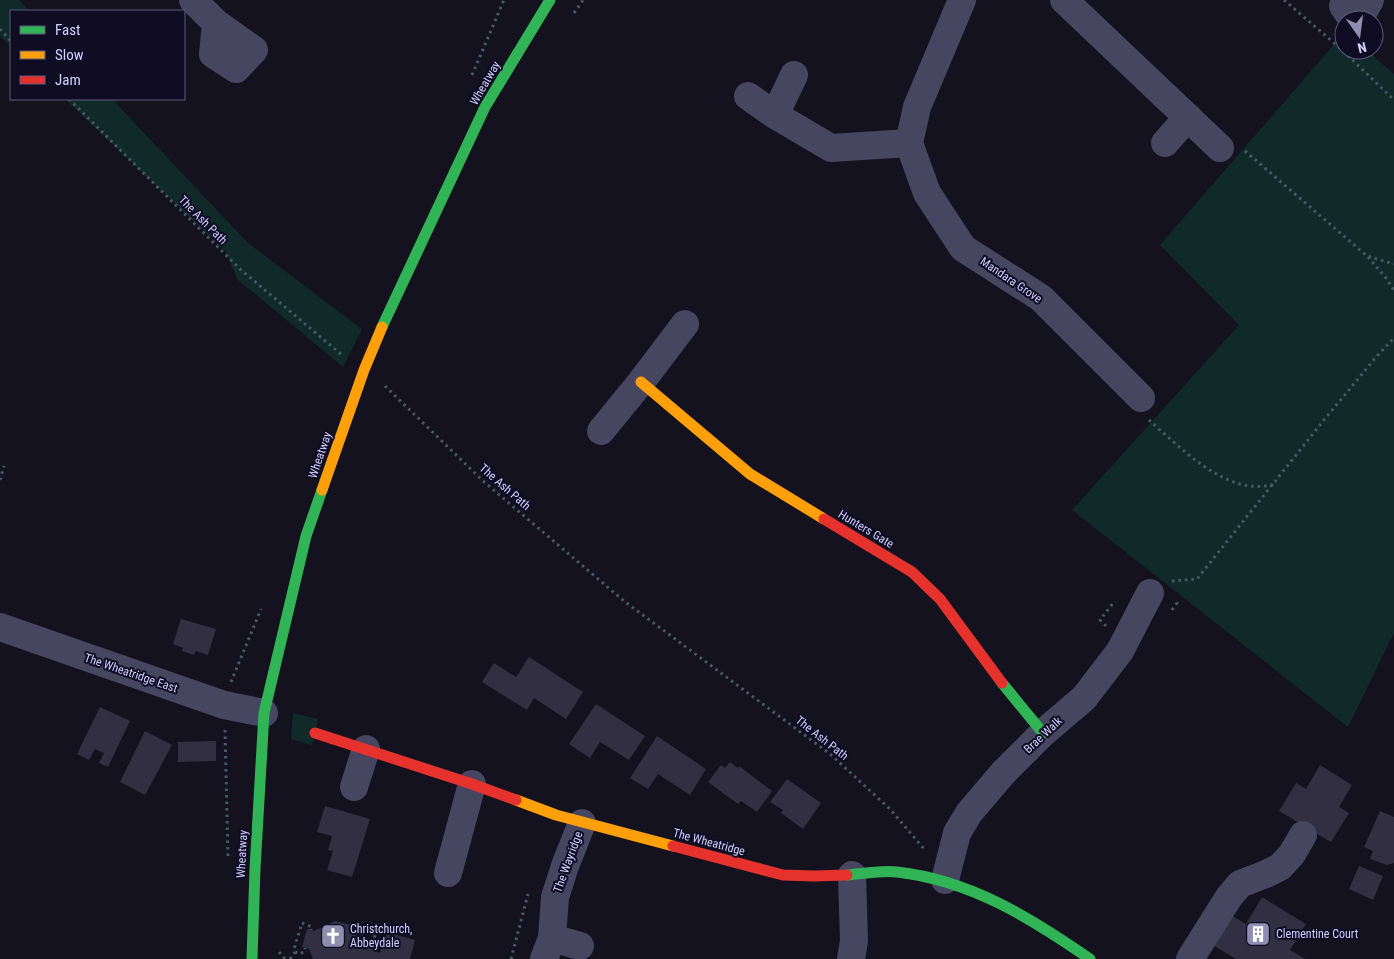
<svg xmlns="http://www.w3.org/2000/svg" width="1394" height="959" font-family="'Roboto Condensed',sans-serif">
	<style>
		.green { fill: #102a2a }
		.building { fill: #312f41 }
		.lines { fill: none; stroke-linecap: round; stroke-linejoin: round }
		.path { stroke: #475967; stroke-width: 3; stroke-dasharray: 2.5 4; stroke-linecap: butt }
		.street { stroke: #464660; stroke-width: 28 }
		.fast { stroke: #30b455; stroke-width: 11 }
		.slow { stroke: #ff9f0a; stroke-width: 11 }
		.jam { stroke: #e5322d; stroke-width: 11 }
		.labels { text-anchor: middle; stroke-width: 4; stroke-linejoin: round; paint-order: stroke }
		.street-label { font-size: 12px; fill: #d3cfff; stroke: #0f0c24 }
		.poi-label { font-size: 12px; fill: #d3cfff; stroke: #0f0c24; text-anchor: start }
	</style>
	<rect width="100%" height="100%" fill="#13121e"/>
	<path class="green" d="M 0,0 L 19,0 L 30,11 L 11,11 L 11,47 L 0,36 Z
		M 1344,33 L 1344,50 L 1366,50 L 1394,74 L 1394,633 L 1348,727 L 1072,510 L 1239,325 L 1160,245 Z
		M 65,99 L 112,99 L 248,243 L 362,329 L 343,367 L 237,279 L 226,252 Z
		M 293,713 L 318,719 L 312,745 L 291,739 Z"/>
	<path class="building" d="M 181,619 L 216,629 L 208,655 L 196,651 L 194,655 L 182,651 L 183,648 L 173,644 Z
		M 529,657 L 583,692 L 566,719 L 534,698 L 527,710 L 482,682 L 494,663 L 516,677 Z
		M 596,704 L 645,736 L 629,760 L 600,742 L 590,758 L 569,744 Z
		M 100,707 L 130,721 L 108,767 L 99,763 L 104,753 L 95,749 L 89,760 L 77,754 Z
		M 145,731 L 172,745 L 145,795 L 120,782 Z
		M 657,736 L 706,769 L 690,795 L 658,774 L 648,789 L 630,778 Z
		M 216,741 L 216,761 L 178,762 L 178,742 Z
		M 730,762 L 738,768 L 739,766 L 772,791 L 757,812 L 741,801 L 738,804 L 708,782 L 721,765 L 725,768 Z
		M 1320,765 L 1352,785 L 1339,807 L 1349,813 L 1331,842 L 1279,811 L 1296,783 L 1306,789 Z
		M 787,779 L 821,803 L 803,829 L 781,813 L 783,810 L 770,802 Z
		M 325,806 L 370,819 L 352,877 L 327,870 L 333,851 L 328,850 L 332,836 L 317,832 Z
		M 1380,811 L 1394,817 L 1394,863 L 1387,865 L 1370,859 L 1373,851 L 1364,847 Z
		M 1359,866 L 1383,876 L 1373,900 L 1349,889 Z
		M 1262,897 L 1306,924 L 1290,950 L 1305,959 L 1236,959 L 1211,944 L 1229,914 L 1246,924 Z
		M 335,921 L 355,926 L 365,946 L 364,949 L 366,950 L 368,943 L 379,946 L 377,952 L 380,953 L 387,932 L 415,940 L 410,959 L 313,959 L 309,949 L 302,947 L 307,929 L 314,931 Z"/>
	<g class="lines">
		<path class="path" d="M 1284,0 L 1340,48 L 1394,100
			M 574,13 L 583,0
			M 0,29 L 11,41
			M 472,75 L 504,0
			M 69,99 L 240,269 L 343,356
			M 1245,151 L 1367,256 L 1394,264
			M 1368,257 L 1386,278 L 1394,290
			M 385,386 L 483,481 L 624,601 L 830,754 L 890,809 L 925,850
			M 1149,420 C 1181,448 1228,498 1274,484
			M 0,480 L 4,466
			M 1172,581 L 1197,579 L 1324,420 L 1377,356 L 1394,338
			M 1172,610 L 1177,603 L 1173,601
			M 1106,626 L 1100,620 L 1114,602
			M 231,682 L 261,609
			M 225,730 L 228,858
			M 374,942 L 366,940 L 360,928 L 376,931
			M 373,944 L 377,926
			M 279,952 L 285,959
			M 295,952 L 300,954 L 305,951 L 305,948
			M 290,959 L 295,952 L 294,949 L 302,923 L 312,927 L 311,930
			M 511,959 L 528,894"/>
		<path class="street" d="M 193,0 L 216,23 L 254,50 L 236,69 L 213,54 L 216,23
			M 962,0 L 917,107 L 909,143 L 927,193 L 963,248 L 1041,298 L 1141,398
			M 1064,0 L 1220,148
			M 1347,0 L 1343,6 L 1353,20
			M 1359,20 L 1370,0
			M 748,96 L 775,115 L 831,148 L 909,143
			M 775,115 L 794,75
			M 1165,143 L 1188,117
			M 601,431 L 641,382 L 685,324
			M 0,627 L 224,705 L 264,713
			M 354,787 L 366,749
			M 448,873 L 472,784
			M 945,880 L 957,833 L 969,813 L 1003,773 L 1043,733 L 1084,698 L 1120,651 L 1150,593
			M 552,938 L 580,946
			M 544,959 L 552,938 L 555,897 L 565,866 L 582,823
			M 851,959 L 854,941 L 852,875
			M 1190,959 L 1229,897 L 1240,884 L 1266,874 L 1280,867 L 1292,854 L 1303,835"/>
		<path class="fast" d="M 382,327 L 485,107 L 550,0
			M 1002,683 L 1043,733
			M 847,875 C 864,874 881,870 897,872 C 970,880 1031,918 1090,959
			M 252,959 L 255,869 L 264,713 L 306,536 L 322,490"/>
		<path class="slow" d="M 641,382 L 750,474 L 824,519
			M 322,490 L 364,370 L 382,327
			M 516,800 L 556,815 L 673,846"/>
		<path class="jam" d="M 824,519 L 912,572 L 940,599 L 1002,683
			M 315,733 L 472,784 L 516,800
			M 673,846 L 783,875 L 814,876 L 847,875"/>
	</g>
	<defs>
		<symbol id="building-square" viewBox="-11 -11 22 22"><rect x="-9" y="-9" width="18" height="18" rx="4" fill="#908db0" stroke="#0f0c24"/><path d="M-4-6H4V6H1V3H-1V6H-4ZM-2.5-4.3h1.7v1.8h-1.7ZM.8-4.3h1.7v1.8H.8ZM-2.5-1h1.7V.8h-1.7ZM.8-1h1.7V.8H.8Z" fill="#fff"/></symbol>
		<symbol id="church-square" viewBox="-11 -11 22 22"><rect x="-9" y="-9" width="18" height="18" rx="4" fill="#908db0" stroke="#0f0c24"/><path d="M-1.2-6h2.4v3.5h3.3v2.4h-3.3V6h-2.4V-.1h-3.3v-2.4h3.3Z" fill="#fff"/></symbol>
	</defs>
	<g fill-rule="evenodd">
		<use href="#building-square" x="1244" y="920" width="28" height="28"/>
		<use href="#church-square" x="319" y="922" width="28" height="28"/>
	</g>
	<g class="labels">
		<g class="street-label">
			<text transform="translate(485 83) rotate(-60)" y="4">Wheatway</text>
			<text transform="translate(203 220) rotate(45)" y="4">The Ash Path</text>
			<text transform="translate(1011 280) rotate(34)" y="4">Mandara Grove</text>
			<text transform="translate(320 455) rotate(-71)" y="4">Wheatway</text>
			<text transform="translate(505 487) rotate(41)" y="4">The Ash Path</text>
			<text transform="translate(866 529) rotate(31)" y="4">Hunters Gate</text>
			<text transform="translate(131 673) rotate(19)" y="4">The Wheatridge East</text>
			<text transform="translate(1043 735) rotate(-43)" y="4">Brae Walk</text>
			<text transform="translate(822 738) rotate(38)" y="4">The Ash Path</text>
			<text transform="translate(709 842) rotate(15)" y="4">The Wheatridge</text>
			<text transform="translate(242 854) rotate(-87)" y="4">Wheatway</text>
			<text transform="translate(568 862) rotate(-70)" y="4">The Wayridge</text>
		</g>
		<g class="poi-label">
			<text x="350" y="933">Christchurch,<tspan x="350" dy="14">Abbeydale</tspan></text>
			<text x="1276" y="938">Clementine Court</text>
		</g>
	</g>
	<rect x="10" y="10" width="175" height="90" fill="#0f0c24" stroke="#5d5a7c"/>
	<rect x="20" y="26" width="25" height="8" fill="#30b455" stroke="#5d5a7c"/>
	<text x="55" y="35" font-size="15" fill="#d3cfff">Fast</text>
	<rect x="20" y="51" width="25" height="8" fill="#ff9f0a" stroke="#5d5a7c"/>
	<text x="55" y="60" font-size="15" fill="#d3cfff">Slow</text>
	<rect x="20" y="76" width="25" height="8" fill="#e5322d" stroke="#5d5a7c"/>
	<text x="55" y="85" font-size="15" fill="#d3cfff">Jam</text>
	<g transform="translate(1359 35) rotate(166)"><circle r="24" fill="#0f0c24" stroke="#5d5a7c"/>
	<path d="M0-4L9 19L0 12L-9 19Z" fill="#908db0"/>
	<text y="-8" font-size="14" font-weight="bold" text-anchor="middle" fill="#d3cfff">N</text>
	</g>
</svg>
